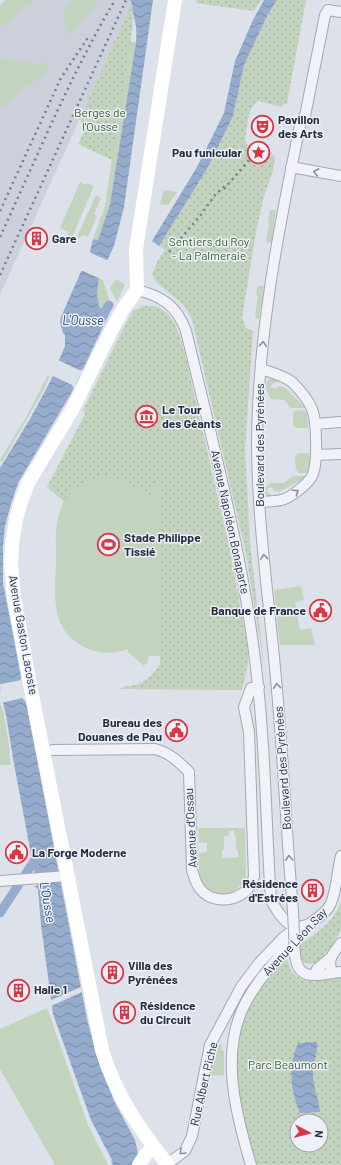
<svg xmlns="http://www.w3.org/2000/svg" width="341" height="1165" font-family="Barlow,sans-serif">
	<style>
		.built { fill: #cbd0db }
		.green { fill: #c2d3be; fill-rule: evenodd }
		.park { fill: url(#park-dots); fill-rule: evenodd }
		.water { fill: url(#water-waves) }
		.pier { fill: #dde1e9 }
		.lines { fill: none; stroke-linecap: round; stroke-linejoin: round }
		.canal { stroke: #95accc; stroke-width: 9 }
		.minor-casing { stroke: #a2a8b3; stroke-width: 12 }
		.minor { stroke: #f0f2f7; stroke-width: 10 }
		.secondary { stroke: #fff; stroke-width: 14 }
		.rail { stroke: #757f94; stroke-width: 2.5; stroke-dasharray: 2 4; stroke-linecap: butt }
		.minor-bridge-casing { stroke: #a2a8b3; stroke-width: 12; stroke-linecap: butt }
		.minor-bridge { stroke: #f0f2f7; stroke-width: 10 }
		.oneway { stroke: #8a909c }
		.labels { text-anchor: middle; stroke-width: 3; stroke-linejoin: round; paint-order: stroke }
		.park-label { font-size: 12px; fill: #375e31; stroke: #edf0f6 }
		.poi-label { font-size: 12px; font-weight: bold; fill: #252e41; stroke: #edf0f6; text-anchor: start }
		.street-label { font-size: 12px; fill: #252e41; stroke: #edf0f6 }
		.water-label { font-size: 13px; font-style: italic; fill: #2c4978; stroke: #edf0f6 }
	</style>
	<defs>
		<pattern id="park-dots" width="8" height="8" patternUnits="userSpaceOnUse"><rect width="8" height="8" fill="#c2d3be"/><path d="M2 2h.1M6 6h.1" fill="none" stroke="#a7b5a4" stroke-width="1.8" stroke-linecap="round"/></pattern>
		<pattern id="water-waves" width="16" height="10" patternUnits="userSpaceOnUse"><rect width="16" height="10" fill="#95accc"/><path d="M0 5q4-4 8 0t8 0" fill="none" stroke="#798ca7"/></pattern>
	</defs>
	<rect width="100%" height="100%" fill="#dde1e9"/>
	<path class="built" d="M 5,0 L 130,0 L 132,3 L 0,295 L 0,6 Z"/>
	<path class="green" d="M 5,0 L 32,0 L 34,2 L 17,14 L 0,28 L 0,6 Z
		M 75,0 L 99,0 L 90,13 L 70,35 L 64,26 L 64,8 Z
		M 126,42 L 136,42 L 110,204 L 98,240 L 93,239 L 105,206 L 125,72 Z
		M 0,58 L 23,60 L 33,64 L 45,63 L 50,68 L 37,80 L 0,108 Z
		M 80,182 L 86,185 L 87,183 L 94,186 L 72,237 L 67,235 L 69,232 L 60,228 Z
		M 164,190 L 177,192 L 168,205 L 160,204 Z
		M 96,195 L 101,198 L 94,214 L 97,216 L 88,237 L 82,235 L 80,238 L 77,237 Z
		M 272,210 L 276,210 L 271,243 L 268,243 L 266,241 L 269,224 L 268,222 L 270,211 Z
		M 99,278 L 103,280 L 109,299 L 104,309 L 99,306 L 97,294 Z
		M 116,279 L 125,284 L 117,302 L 110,288 Z
		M 259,286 L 264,286 L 259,319 L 257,319 L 255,316 L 258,296 L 256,294 L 257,288 Z
		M 48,375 L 50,376 L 42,393 L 2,462 L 0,460 L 25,419 Z
		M 269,379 L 279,379 L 283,381 L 276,382 L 270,386 L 275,389 L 279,386 L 284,387 L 306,408 L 291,408 L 284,400 L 271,399 C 268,393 263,387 269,379 Z
		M 296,410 L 305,411 L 307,414 L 308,428 L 297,428 L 293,425 L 293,413 Z
		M 298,453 L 309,453 C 310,460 311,467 306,473 L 299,473 L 296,470 L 295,458 Z
		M 169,470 L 160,664 L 160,656 L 149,656 L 148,661 L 144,666 L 128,652 L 128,649 C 114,654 102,654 89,649 C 49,632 55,598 56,561 C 56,540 54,522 64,501 L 47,487 L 60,478 Z
		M 293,476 L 307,476 L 303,479 L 279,492 L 274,491 L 272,487 L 267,489 L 268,493 L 275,497 L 269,497 L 266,495 L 265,488 L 270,483 L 284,483 Z
		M 301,586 L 304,600 L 295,602 L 300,630 L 311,628 L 315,645 L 280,645 L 274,590 Z
		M 0,703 L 4,714 L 10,753 L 9,754 L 11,765 L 0,765 Z
		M 198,828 L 245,828 L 246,878 C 237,897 212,899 202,881 C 197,873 199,861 199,853 L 207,852 L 207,843 L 199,843 ZM 229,831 L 234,831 L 234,835 L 236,836 L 236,849 L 238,850 L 238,857 L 222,858 L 222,850 L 224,850 L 224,836 L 229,836 Z
		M 47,1008 L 88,1125 L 108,1165 L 55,1165 L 0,1069 L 0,1029 Z
		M 222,1044 L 221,1050 L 224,1051 L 224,1075 L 208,1076 L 215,1045 Z"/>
	<path class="park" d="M 197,0 L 261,0 L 254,11 L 196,3 Z
		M 277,0 L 306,0 L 287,103 L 284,104 L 281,107 L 258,101 C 248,106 247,129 245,140 C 246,149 263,149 271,151 L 272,154 L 275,157 L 273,171 L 264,196 L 256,232 L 242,317 L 246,328 L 253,331 L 245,449 L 250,543 L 264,666 L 246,553 L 192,319 L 183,304 L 156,282 L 152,274 L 158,260 L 165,250 L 159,246 L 207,169 L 233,116 L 244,65 L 267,16 Z
		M 132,3 L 133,25 L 112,160 L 78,144 L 84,132 L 80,118 Z
		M 143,306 C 172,302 179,332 185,354 L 229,546 L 245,632 L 248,651 L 248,663 L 242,690 L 120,689 C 126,685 132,686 139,684 C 149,680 154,672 160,664 L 162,485 L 151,484 L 150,502 C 126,470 88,468 64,501 L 47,487 L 85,414 L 83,410 L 127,321 L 133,311 Z
		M 341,902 L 341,931 L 332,945 L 318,962 L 310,964 L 303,962 L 300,958 L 298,946 C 316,933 333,923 341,902 Z
		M 286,959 C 289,962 289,968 292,972 C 305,987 326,980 341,976 L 341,1165 L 257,1165 C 251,1146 244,1126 240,1106 C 228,1052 243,995 286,959 ZM 297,1121 L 321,1121 L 321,1145 L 297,1145 Z"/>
	<path class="water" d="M 130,0 L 153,0 L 124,207 L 114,246 L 99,278 L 97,294 L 99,306 L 101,308 L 110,312 L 73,390 L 18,483 L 11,504 L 5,526 L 3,546 L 3,583 L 87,1019 L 96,1053 L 114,1101 L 135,1140 L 138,1153 L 136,1162 L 138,1165 L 113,1165 L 111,1162 L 112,1160 L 91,1120 L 53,1014 L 41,925 L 38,889 L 34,886 L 37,886 L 14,764 L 6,715 L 0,690 L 0,468 L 30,419 L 51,380 L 62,353 L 65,346 L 65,335 L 63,333 L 60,322 L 61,317 L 90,251 L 93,239 L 98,240 L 110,204 L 136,42 C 137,28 136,26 133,13 C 132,8 133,4 130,0 Z
		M 264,0 L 277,0 L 267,16 L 244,65 L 233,116 L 207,169 L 159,246 L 152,241 L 197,167 L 224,113 L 235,61 L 253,20 Z
		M 317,1042 C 318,1055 312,1065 313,1077 C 314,1090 319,1100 320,1112 L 300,1113 C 290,1090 288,1066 298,1043 Z"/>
	<path class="pier" d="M 89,250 L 91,253 L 109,261 L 101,279 L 83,271 L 79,271 Z
		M 58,360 L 79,370 L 84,370 L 78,379 L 74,389 L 72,385 L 51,375 Z
		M 22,676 L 26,702 L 22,698 L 1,703 L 0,684 L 17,681 L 20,680 Z
		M 81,987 L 82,992 L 51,1006 L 49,1001 Z"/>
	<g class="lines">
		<path class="canal" d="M 99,321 L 109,305
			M 0,913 L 40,852"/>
		<defs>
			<path id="minor" d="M 291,167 L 341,176
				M 137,290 C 162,296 177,306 186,331 C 214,448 246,566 258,686 C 266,757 266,829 271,900 C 276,909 285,926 297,927 C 301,927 306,925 310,924
				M 315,424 L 341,422
				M 316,455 L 341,454
				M 259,502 C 266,501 274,502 281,500 C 289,499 308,484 312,476 C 318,464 317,422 312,409 C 308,399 300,390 292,382 C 284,376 271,372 261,369
				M 44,752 L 53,750 L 155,749 C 170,753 179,762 189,772 L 192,870 C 194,877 196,885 201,890 C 217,908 250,899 254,876 L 249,732 L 244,707 L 251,688 L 259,687
				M 0,881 L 68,876
				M 293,911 C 286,830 283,749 275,668 C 268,592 257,517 257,441 C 258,333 279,226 301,121 L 305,116 L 325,15 L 328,10 L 341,12
				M 295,955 C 298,984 320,974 341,972
				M 332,973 C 327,958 333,954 341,943
				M 315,975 L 317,969 L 330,958
				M 167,1164 L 185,1151 L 192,1136 L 210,1045 L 241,987 L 259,963 L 283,938 L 297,927
				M 251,1165 C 236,1115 219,1051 246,1002 C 256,983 270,967 284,951 C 292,942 301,933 309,924 C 317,918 327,913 331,903 C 337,889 337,871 341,856"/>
		</defs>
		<use href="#minor" class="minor-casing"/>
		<use href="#minor" class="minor"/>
		<path class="secondary" d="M 139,1165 L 146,1154 L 154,1147
			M 168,1165 C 140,1130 115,1094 102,1050 L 32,695 L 14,597 L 11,564 L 12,545 L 16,519 L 21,502 L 28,483 L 72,410 L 110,333 L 123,309 L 137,290 L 136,249 L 175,0"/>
		<path class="rail" d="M 224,189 L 256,152
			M 0,211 L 61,78 L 89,36
			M 0,237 C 37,157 70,76 115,0
			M 169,252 L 200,216 L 215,195 L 226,185
			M 0,275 L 126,0"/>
		<defs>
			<path id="minor-bridge" d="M 293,911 L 295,955"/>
		</defs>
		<use href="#minor-bridge" class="minor-bridge-casing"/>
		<use href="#minor-bridge" class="minor-bridge"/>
	</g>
	<defs><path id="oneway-chevron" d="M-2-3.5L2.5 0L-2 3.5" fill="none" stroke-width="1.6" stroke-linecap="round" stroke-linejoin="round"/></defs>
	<g class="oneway">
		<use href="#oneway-chevron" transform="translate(316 172) rotate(-169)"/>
		<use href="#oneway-chevron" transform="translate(263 344) rotate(-85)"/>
		<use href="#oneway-chevron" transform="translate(296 492) rotate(-34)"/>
		<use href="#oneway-chevron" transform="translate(264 557) rotate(-96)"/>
		<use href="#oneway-chevron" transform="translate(277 686) rotate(-95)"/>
		<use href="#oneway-chevron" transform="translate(289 858) rotate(-93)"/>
		<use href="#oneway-chevron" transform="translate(182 1152) rotate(135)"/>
	</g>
	<defs>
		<symbol id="theatre-ring" viewBox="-11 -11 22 22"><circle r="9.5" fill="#edf0f6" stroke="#da3645" stroke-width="1.5"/><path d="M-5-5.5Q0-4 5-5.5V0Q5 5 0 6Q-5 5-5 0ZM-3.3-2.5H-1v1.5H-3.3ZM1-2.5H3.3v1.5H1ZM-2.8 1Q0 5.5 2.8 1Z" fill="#da3645"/></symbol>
		<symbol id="sight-ring" viewBox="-11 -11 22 22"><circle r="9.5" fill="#edf0f6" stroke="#da3645" stroke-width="1.5"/><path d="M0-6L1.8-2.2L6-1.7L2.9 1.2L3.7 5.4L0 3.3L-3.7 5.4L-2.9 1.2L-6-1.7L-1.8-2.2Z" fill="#da3645"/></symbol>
		<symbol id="building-ring" viewBox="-11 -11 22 22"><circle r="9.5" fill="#edf0f6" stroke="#da3645" stroke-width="1.5"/><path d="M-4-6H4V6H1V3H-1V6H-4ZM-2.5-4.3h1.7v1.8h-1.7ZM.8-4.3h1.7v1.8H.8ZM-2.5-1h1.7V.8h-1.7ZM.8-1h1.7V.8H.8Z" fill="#da3645"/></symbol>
		<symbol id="museum-ring" viewBox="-11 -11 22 22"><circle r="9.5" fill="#edf0f6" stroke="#da3645" stroke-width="1.5"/><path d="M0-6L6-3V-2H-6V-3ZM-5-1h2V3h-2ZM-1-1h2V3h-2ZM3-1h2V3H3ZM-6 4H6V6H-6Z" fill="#da3645"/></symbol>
		<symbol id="stadium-ring" viewBox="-11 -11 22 22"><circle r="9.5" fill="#edf0f6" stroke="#da3645" stroke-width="1.5"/><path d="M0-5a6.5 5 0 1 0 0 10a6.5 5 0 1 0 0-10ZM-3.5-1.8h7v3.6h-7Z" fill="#da3645"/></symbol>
		<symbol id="civic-ring" viewBox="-11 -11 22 22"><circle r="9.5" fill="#edf0f6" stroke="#da3645" stroke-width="1.5"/><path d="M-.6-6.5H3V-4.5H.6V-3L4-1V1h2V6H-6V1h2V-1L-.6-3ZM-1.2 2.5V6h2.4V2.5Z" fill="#da3645"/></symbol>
	</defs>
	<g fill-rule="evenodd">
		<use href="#theatre-ring" x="250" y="114" width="25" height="25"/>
		<use href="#sight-ring" x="246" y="140" width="25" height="25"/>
		<use href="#building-ring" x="24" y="226" width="25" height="25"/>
		<use href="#museum-ring" x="134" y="404" width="25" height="25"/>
		<use href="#stadium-ring" x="96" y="532" width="25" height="25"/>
		<use href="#civic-ring" x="308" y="598" width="25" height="25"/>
		<use href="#civic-ring" x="164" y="718" width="25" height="25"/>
		<use href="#civic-ring" x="4" y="840" width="25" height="25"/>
		<use href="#building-ring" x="300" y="878" width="25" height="25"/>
		<use href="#building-ring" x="100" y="960" width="25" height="25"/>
		<use href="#building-ring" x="6" y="978" width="25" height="25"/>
		<use href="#building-ring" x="112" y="1000" width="25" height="25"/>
	</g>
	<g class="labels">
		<g class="park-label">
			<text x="100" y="117">Berges de<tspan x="100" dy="14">l'Ousse</tspan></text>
			<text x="209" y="246">Sentiers du Roy<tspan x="209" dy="14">- La Palmeraie</tspan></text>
			<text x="288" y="1069">Parc Beaumont</text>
		</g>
		<g class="poi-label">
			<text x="278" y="124">Pavillon<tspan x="278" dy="14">des Arts</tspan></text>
			<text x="242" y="157" text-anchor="end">Pau funicular</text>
			<text x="52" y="243">Gare</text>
			<text x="162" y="414">Le Tour<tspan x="162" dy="14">des Géants</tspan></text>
			<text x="124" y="542">Stade Philippe<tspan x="124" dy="14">Tissié</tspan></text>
			<text x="306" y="615" text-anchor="end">Banque de France</text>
			<text x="162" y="727" text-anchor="end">Bureau des<tspan x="162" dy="14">Douanes de Pau</tspan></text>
			<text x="32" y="857">La Forge Moderne</text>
			<text x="298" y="888" text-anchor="end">Résidence<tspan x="298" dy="14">d'Estrées</tspan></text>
			<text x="128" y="970">Villa des<tspan x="128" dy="14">Pyrénées</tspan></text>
			<text x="34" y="994">Halle 1</text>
			<text x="140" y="1010">Résidence<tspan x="140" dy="14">du Circuit</tspan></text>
		</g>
		<g class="street-label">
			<text transform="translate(260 445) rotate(-90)" y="4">Boulevard des Pyrénées</text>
			<text transform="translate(230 522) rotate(78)" y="4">Avenue Napoléon Bonaparte</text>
			<text transform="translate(23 635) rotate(80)" y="4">Avenue Gaston Lacoste</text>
			<text transform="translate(283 768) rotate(-94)" y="4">Boulevard des Pyrénées</text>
			<text transform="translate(191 828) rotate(-93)" y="4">Avenue d'Ossau</text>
			<text transform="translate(295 942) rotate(-47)" y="4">Avenue Léon Say</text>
			<text transform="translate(204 1084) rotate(-77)" y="4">Rue Albert Piche</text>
		</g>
		<g class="water-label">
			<text x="83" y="325">L'Ousse</text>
			<text transform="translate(48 902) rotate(80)" y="5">L'Ousse</text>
		</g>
	</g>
	<g transform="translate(309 1133) rotate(97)"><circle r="19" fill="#edf0f6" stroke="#9da2ae"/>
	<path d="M0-3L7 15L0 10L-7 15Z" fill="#da3645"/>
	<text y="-6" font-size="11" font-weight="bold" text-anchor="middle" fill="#252e41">N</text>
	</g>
</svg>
